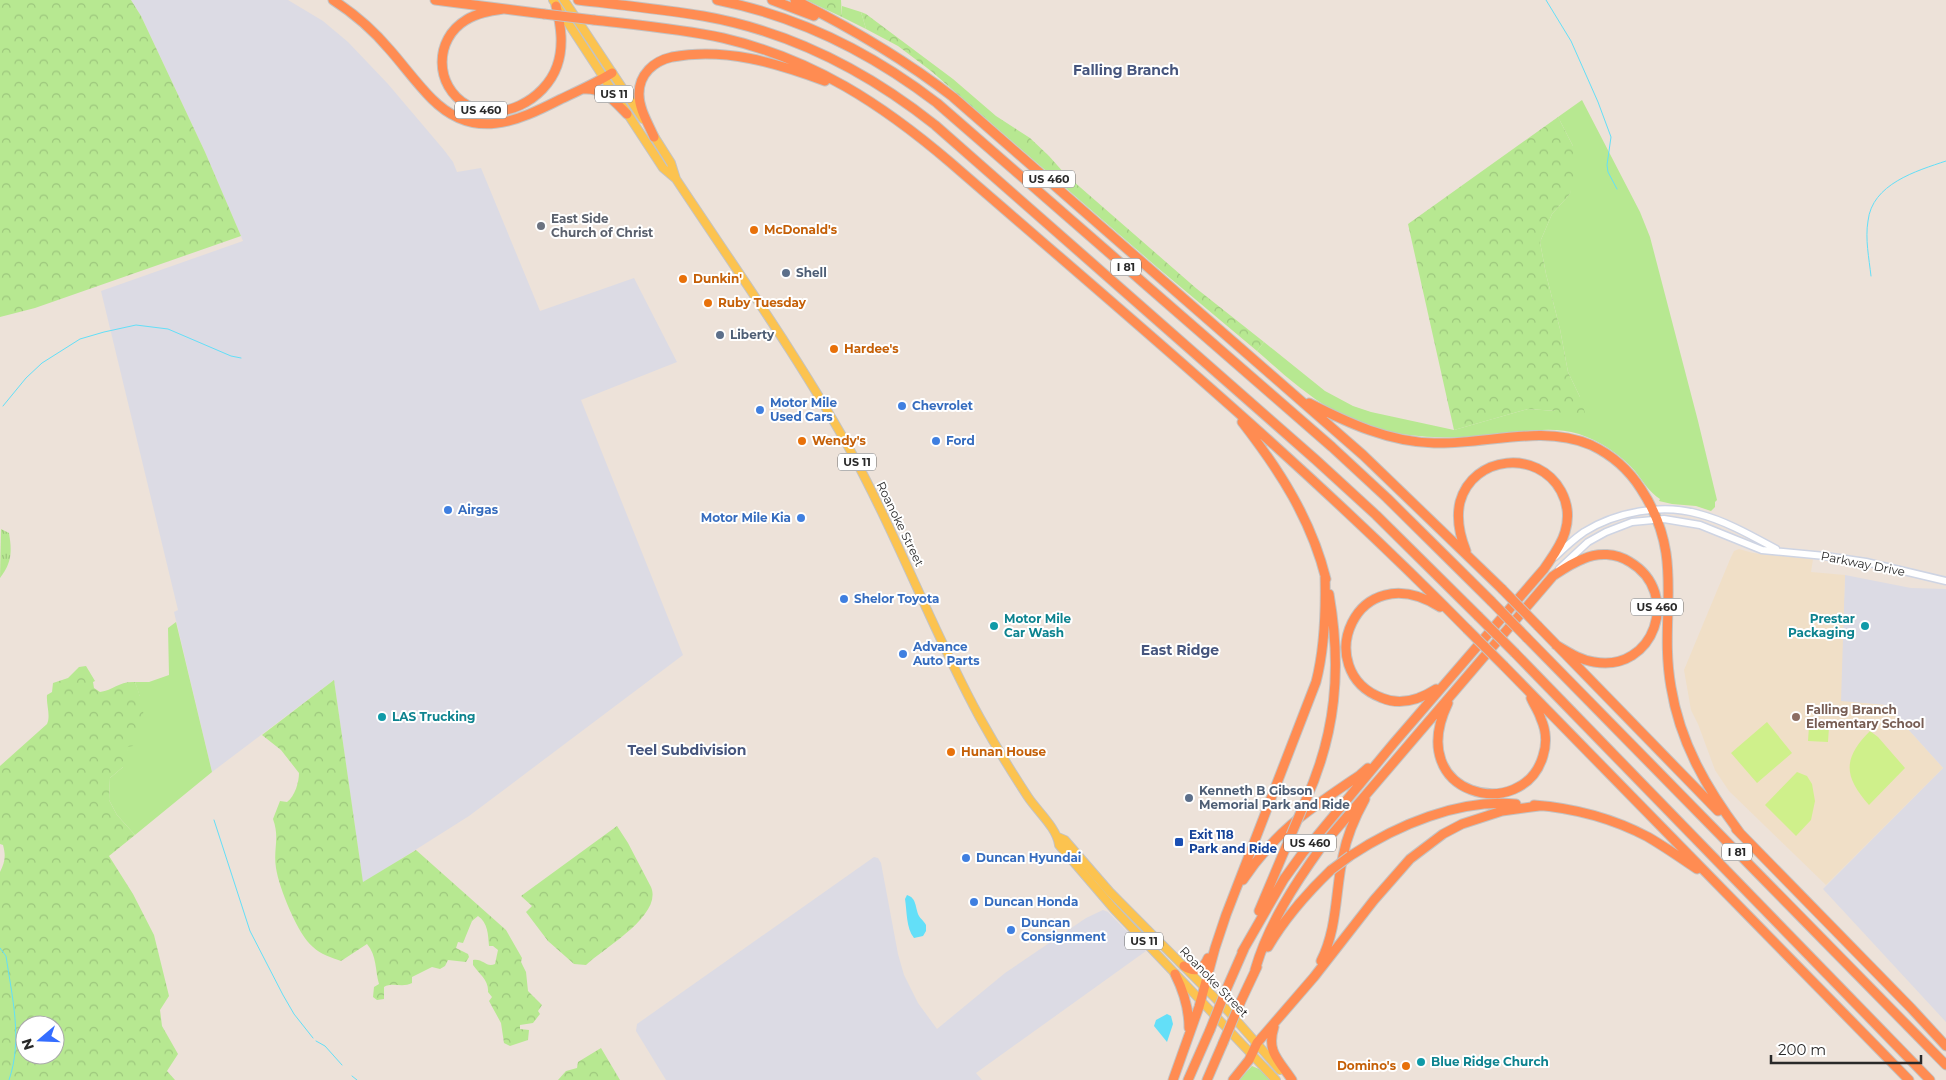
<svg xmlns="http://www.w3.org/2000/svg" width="1946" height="1080" font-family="Montserrat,sans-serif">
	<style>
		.industrial { fill: #dcdbe4 }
		.education { fill: #f0dfc7 }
		.grass { fill: #b7e891 }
		.forest { fill: url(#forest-crowns); fill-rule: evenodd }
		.park { fill: url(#park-tufts) }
		.pitch { fill: #cff08b }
		.water { fill: #63dff8 }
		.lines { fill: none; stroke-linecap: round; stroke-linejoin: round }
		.stream { stroke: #63dff8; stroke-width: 1 }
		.tertiary-casing { stroke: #ced4e3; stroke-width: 9 }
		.primary-casing { stroke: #c3c3c3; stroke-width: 10 }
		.motorway-casing { stroke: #c3c3c3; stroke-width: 11 }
		.tertiary { stroke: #fff; stroke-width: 6 }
		.primary { stroke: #fcc34f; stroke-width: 8 }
		.motorway { stroke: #ff8c52; stroke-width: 9 }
		.motorway-bridge-casing { stroke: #c3c3c3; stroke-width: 11; stroke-linecap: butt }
		.motorway-bridge { stroke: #ff8c52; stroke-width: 9 }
		.worship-dot { fill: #6b7280; stroke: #fff; stroke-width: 2 }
		.food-dot { fill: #e8710a; stroke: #fff; stroke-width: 2 }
		.service-dot { fill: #5c6f8a; stroke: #fff; stroke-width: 2 }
		.shop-dot { fill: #3f7fe0; stroke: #fff; stroke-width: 2 }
		.culture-dot { fill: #0f9aa8; stroke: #fff; stroke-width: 2 }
		.education-dot { fill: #8d6e63; stroke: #fff; stroke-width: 2 }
		.transit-dot { fill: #1a4fb4; stroke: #fff; stroke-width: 2 }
		.labels { text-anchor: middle; stroke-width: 4; stroke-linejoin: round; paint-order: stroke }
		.shield { fill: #fff; stroke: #696969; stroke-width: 1 }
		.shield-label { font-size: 11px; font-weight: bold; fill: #292929 }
		.worship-label { font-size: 12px; font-weight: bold; fill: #5b616d; stroke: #fff; text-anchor: start }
		.food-label { font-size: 12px; font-weight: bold; fill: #c56008; stroke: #fff; text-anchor: start }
		.service-label { font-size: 12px; font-weight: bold; fill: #4e5e75; stroke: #fff; text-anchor: start }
		.shop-label { font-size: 12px; font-weight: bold; fill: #366cbe; stroke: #fff; text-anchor: start }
		.street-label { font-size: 12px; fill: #292929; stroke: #fff }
		.culture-label { font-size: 12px; font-weight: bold; fill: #0d838f; stroke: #fff; text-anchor: start }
		.education-label { font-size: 12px; font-weight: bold; fill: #785e54; stroke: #fff; text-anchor: start }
		.transit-label { font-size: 12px; font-weight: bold; fill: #164399; stroke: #fff; text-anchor: start }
		.neighbourhood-label { font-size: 14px; font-weight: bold; fill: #46557d; stroke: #fff }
	</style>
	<defs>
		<pattern id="forest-crowns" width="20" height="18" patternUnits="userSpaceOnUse" patternTransform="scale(1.25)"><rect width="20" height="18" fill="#b7e891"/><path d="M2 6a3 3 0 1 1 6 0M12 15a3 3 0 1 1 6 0" fill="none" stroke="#9dc77d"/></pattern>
		<pattern id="park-tufts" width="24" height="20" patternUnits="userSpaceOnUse" patternTransform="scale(1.25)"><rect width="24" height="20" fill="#b7e891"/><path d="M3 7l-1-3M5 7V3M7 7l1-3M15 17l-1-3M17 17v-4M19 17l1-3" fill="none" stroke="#9dc77d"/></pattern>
	</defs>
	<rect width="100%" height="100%" fill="#ede2d9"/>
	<path class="industrial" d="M 131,0 L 288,0 L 323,21 L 348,42 L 388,84 L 444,150 L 453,162 L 457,172 L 481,168 L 540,311 L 634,278 L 677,362 L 581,400 L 683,655 L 469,816 L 363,883 L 334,680 L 212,772 L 174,612 L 178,610 L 101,291 L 243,241 L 205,152 L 141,16 Z
		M 1845,575 L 1911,588 L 1946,589 L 1946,1022 L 1823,889 L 1943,768 L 1886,705 L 1840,702 Z
		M 874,857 L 878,858 L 881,863 L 898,954 L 904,975 L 918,1003 L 937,1029 L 1005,973 L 1086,918 L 1103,910 L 1108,912 L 1146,951 L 976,1073 L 982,1080 L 666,1080 L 636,1031 L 637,1024 Z"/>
	<path class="education" d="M 1739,549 L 1753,553 L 1813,559 L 1811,572 L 1845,575 L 1841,701 L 1886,705 L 1943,768 L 1826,885 L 1729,791 L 1715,770 L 1698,724 L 1691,710 L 1684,670 L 1731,557 L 1734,551 Z"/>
	<path class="grass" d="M 842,6 L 861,12 L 866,29 L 842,17 Z
		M 1582,100 L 1640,212 L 1650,237 L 1698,421 L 1717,500 L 1715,502 L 1715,507 L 1711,511 L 1696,506 L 1672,504 L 1659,501 L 1660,499 C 1649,492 1643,481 1635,471 C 1620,454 1600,441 1579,434 C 1547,424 1516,434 1485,436 C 1433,440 1377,437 1331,409 C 1304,393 1281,372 1257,351 L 1264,342 L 1325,391 L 1353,406 L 1371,412 L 1454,430 L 1528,409 L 1556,411 L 1580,397 L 1568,372 L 1560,329 L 1546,274 L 1540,242 L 1552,214 L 1570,194 L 1573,146 L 1558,117 Z
		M 176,622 L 212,772 L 135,835 L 117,815 L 109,800 L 110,778 L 123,767 L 123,747 L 140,697 L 135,682 L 149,682 L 169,675 L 168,628 Z
		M 1252,1066 L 1259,1069 L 1270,1080 L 1239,1080 Z"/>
	<path class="forest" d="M 0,0 L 131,0 L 141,16 L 205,152 L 241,236 L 35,308 L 0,317 Z
		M 806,0 L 841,0 L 842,17 Z
		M 861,12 L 866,14 L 953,79 L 996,116 L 1030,138 L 1049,156 L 1065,174 L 1197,289 L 1264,342 L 1257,351 L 1158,268 L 931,71 L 898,46 L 866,29 Z
		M 1558,117 L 1573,146 L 1575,174 L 1570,194 L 1552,214 L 1540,242 L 1546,274 L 1560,329 L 1568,372 L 1580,397 L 1586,416 L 1583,423 L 1556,411 L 1528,409 L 1454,430 L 1408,224 Z
		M 86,666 L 95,681 L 93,682 L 94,688 L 100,692 C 114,690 119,681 135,682 C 145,708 148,721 133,746 L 123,748 L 123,767 L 110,778 L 109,800 L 117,815 L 135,835 L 109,856 L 133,894 L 154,935 L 169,996 L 160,1010 L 162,1026 L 178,1054 L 167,1071 L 175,1080 L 0,1080 L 0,872 C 5,862 6,856 3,845 L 0,844 L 0,766 L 47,724 C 51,716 46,704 47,695 L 52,692 L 53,683 L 68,678 L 79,667 ZM 25,1025 L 55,1025 L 55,1055 L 25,1055 Z
		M 334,680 L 363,882 L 416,850 L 506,930 L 522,958 L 521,962 L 526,972 L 528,991 L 542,1005 L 538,1011 L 540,1014 L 533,1023 L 520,1025 L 520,1029 L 529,1030 L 528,1040 L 510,1046 L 504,1043 L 501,1023 L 489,1001 L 492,997 L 488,992 C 489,980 479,974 473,965 L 473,960 C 483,958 486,968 495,964 L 498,950 L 493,946 L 489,946 C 488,934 488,923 478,916 L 472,921 L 463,943 L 458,942 L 456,948 L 468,954 L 469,957 L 466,962 L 448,960 L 445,966 L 440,969 L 432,967 L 412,977 L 412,983 C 403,988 392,982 384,987 L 384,999 L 377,1000 L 373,997 L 374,987 L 379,984 C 375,970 377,956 367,944 L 341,961 C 332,958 320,954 313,947 C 298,935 279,888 276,868 C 273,849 280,838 273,819 L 280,801 L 287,802 C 295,796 299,782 299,773 L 281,750 L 262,735 Z
		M 617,826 L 628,843 L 651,887 C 663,915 604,948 586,965 L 574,964 L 548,941 L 526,912 L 532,906 L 521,896 Z
		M 601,1048 L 620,1080 L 558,1080 L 566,1071 L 577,1068 L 578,1062 Z"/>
	<path class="park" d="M 1,529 L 9,533 C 12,552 12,562 0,578 Z"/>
	<path class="pitch" d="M 1767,722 L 1792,753 L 1757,783 L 1731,753 Z
		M 1809,726 L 1829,727 L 1828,742 L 1808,741 Z
		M 1870,731 L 1878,737 L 1905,768 L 1869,805 C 1843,776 1843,758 1870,731 Z
		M 1797,772 L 1807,776 L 1812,784 L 1815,801 L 1811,820 L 1796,836 L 1765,805 Z"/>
	<path class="water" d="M 907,895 C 917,898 915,908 919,916 C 920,918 924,921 926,925 L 926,931 L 923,936 L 914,938 C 906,928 907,911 905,899 Z
		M 1167,1014 L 1171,1016 L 1173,1024 L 1167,1042 L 1154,1026 L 1156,1020 Z"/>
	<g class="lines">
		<path class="stream" d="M 1546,0 L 1571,41 L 1598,102 L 1611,137 L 1607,165 L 1608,172 L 1617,189
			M 1871,276 C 1869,258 1865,239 1868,221 C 1872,184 1916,171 1946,161
			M 3,406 L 26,378 L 42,363 L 80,339 L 104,332 L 136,325 L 168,329 L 231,356 L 241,358
			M 214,820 L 250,931 L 283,995 L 294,1014 L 313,1038
			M 0,948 L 6,956 C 12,997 23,1040 9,1080
			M 316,1041 L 325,1046 L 342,1065
			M 352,1076 L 357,1080"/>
		<defs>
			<path id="tertiary" d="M 1555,557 C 1564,548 1574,539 1584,532 C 1616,512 1662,503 1699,514 C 1726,521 1752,536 1776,549
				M 1559,569 L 1588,542 L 1606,532 L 1632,522 L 1664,519 L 1700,525 L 1762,550 L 1825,556 L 1866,562 L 1946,581"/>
			<path id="primary" d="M 553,0 L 663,168 L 676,179
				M 564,0 L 643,119
				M 652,133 L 671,163 L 676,179 C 737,271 802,362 855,459 C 901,544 934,634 980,718 C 995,745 1011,771 1028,797 C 1038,812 1057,828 1059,845 L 1113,908 L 1276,1080
				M 1058,837 L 1065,840 L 1110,892 L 1229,1012 L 1280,1070"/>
			<path id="motorway" d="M 333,0 C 355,14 374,31 390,50 C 404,66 417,84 432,99 C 474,141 516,122 561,99 C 578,91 596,83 612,73
				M 435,0 L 544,14
				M 578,0 C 620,5 661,9 703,16 C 788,31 867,71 935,125 L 1316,460 L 1376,515 L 1478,616
				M 717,0 C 798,16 872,53 937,103 L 1332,447 L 1387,498 L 1491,601
				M 772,0 L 814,16
				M 795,0 C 851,28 904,59 953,97 L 1363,455 L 1502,589
				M 503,9 C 490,11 477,13 466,20 C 434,39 434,86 467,105 C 500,124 545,100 557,66 C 564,46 561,26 556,6
				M 594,20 C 637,25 681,29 723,38 C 813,59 882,104 951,163 C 1126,315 1305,464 1467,629
				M 584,89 C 604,88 614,101 627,114
				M 654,137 C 648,123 639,109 639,94 C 639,74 654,61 672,57 C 725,47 776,63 825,81
				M 1309,403 C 1348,423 1389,442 1434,443 C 1485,445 1541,424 1591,445 C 1612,455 1629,470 1641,489 C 1687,559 1658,614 1671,687 C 1680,743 1707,789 1740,833
				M 1242,422 C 1280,471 1311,519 1326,579
				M 1538,626 L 1718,811
				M 1527,638 L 1946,1065
				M 1515,653 L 1930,1080
				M 1504,666 L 1909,1080
				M 1436,689 C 1419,700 1401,706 1382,698 C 1310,671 1355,554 1440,607
				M 1448,703 C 1403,796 1523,824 1543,756 C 1547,744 1546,730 1541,719 C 1539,712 1534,705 1531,698
				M 1305,802 C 1336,734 1342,669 1329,594
				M 1534,805 C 1573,808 1614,819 1648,837 C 1665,847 1681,858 1697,869
				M 1736,829 L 1911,1008 L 1946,1046
				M 1350,856 C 1397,825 1458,799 1516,804
				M 1243,880 C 1277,829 1310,809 1360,775 L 1368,768
				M 1259,911 L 1291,835
				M 1268,947 C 1285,918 1307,893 1331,870
				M 1242,952 L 1284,879 L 1302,854 L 1393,744 L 1544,569 C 1552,557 1561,546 1565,532 C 1569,519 1568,504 1561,491 C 1538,449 1473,455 1460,502 C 1456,519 1460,536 1466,551
				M 1321,961 C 1338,927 1335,891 1343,856 C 1347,835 1355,817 1365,799
				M 1184,966 C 1195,973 1203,970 1208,958
				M 1255,970 C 1268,925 1294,885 1322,846 L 1553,576 C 1562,570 1572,563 1583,559 C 1598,552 1616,553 1630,562 C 1682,593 1654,673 1594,662 C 1580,660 1568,652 1556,645
				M 1175,974 C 1184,992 1189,1008 1189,1028
				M 1226,990 L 1244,949
				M 1240,1003 L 1257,967
				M 1274,1027 C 1266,1052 1279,1060 1292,1080
				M 1173,1080 L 1199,1007 L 1215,948 L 1226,915 L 1316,682 C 1325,647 1326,611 1325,575
				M 1188,1080 L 1210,1030
				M 1207,1080 L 1223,1043
				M 1233,1080 L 1249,1060 L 1257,1043 L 1314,977 L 1374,900 L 1410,859 L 1443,834 L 1462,824 L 1502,811 L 1539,806"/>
		</defs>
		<use href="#tertiary" class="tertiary-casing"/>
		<use href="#primary" class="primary-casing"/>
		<use href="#motorway" class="motorway-casing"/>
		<use href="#tertiary" class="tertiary"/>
		<use href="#primary" class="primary"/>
		<use href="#motorway" class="motorway"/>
		<defs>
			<path id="motorway-bridge" d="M 544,14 L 594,20
				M 1502,589 L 1538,626
				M 1491,601 L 1527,638
				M 1478,616 L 1515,653
				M 1467,629 L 1504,666
				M 1291,835 L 1305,802
				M 1331,870 L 1350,856
				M 1210,1030 L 1226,990
				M 1223,1043 L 1240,1003"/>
		</defs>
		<use href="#motorway-bridge" class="motorway-bridge-casing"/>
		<use href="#motorway-bridge" class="motorway-bridge"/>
	</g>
	<circle class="worship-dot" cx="541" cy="226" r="5"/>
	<g class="food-dot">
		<circle cx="754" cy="230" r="5"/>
		<circle cx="683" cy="279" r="5"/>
		<circle cx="708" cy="303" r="5"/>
		<circle cx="834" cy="349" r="5"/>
		<circle cx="802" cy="441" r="5"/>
		<circle cx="951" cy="752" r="5"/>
		<circle cx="1406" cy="1066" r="5"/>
	</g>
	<g class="service-dot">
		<circle cx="786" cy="273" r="5"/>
		<circle cx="720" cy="335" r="5"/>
		<circle cx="1189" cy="798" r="5"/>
	</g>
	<g class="shop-dot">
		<circle cx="902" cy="406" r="5"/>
		<circle cx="760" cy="410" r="5"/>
		<circle cx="936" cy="441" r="5"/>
		<circle cx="448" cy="510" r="5"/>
		<circle cx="801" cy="518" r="5"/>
		<circle cx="844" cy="599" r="5"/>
		<circle cx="903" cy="654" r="5"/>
		<circle cx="966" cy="858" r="5"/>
		<circle cx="974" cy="902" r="5"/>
		<circle cx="1011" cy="930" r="5"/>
	</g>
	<g class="culture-dot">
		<circle cx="994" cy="626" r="5"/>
		<circle cx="1865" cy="626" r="5"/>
		<circle cx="382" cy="717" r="5"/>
		<circle cx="1421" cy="1062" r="5"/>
	</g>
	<circle class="education-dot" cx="1796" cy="717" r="5"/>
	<rect class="transit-dot" x="1174" y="837" width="10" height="10" rx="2.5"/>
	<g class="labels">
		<g class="shield">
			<rect x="595" y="85.5" width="38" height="17" rx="4"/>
			<rect x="455" y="101.5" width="52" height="17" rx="4"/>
			<rect x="1023" y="170.5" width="52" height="17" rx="4"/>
			<rect x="1111" y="258.5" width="30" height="17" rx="4"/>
			<rect x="838" y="453.5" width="38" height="17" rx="4"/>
			<rect x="1631" y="598.5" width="52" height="17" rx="4"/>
			<rect x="1284" y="834.5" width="52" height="17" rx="4"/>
			<rect x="1722" y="843.5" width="30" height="17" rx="4"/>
			<rect x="1125" y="932.5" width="38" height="17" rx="4"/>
		</g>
		<g class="shield-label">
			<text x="614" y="98">US 11</text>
			<text x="481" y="114">US 460</text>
			<text x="1049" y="183">US 460</text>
			<text x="1126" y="271">I 81</text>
			<text x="857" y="466">US 11</text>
			<text x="1657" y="611">US 460</text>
			<text x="1310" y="847">US 460</text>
			<text x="1737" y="856">I 81</text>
			<text x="1144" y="945">US 11</text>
		</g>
		<g class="worship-label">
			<text x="551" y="223">East Side<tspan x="551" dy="14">Church of Christ</tspan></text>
		</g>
		<g class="food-label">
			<text x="764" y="234">McDonald's</text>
			<text x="693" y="283">Dunkin'</text>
			<text x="718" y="307">Ruby Tuesday</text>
			<text x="844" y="353">Hardee's</text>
			<text x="812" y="445">Wendy's</text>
			<text x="961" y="756">Hunan House</text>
			<text x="1396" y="1070" text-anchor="end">Domino's</text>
		</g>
		<g class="service-label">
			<text x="796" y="277">Shell</text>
			<text x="730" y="339">Liberty</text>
			<text x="1199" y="795">Kenneth B Gibson<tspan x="1199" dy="14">Memorial Park and Ride</tspan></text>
		</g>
		<g class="shop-label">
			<text x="770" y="407">Motor Mile<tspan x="770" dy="14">Used Cars</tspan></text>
			<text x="912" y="410">Chevrolet</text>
			<text x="946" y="445">Ford</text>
			<text x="458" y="514">Airgas</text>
			<text x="791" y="522" text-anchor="end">Motor Mile Kia</text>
			<text x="854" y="603">Shelor Toyota</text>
			<text x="913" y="651">Advance<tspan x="913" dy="14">Auto Parts</tspan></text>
			<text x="976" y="862">Duncan Hyundai</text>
			<text x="984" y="906">Duncan Honda</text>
			<text x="1021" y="927">Duncan<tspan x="1021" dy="14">Consignment</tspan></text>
		</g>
		<g class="street-label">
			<text transform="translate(900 524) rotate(64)" y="4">Roanoke Street</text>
			<text transform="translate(1863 564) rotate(11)" y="4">Parkway Drive</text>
			<text transform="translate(1214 982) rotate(46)" y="4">Roanoke Street</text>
		</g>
		<g class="culture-label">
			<text x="1004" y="623">Motor Mile<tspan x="1004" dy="14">Car Wash</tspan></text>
			<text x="1855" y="623" text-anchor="end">Prestar<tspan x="1855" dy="14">Packaging</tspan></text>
			<text x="392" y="721">LAS Trucking</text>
			<text x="1431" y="1066">Blue Ridge Church</text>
		</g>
		<g class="education-label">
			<text x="1806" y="714">Falling Branch<tspan x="1806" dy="14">Elementary School</tspan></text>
		</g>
		<g class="transit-label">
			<text x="1189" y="839">Exit 118<tspan x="1189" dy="14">Park and Ride</tspan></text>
		</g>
		<g class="neighbourhood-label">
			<text x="1126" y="75">Falling Branch</text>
			<text x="1180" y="655">East Ridge</text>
			<text x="687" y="755">Teel Subdivision</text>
		</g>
	</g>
	<g transform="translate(40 1040) rotate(251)"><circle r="24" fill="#ffffff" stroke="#a9a9a9"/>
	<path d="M0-4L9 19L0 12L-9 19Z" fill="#346dff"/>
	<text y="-8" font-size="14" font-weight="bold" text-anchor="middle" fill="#292929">N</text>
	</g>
	<path d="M1771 1055v8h150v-8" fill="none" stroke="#292929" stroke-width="2.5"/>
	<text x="1778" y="1055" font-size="15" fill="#292929" stroke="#ffffff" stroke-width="4" paint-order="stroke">200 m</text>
</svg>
